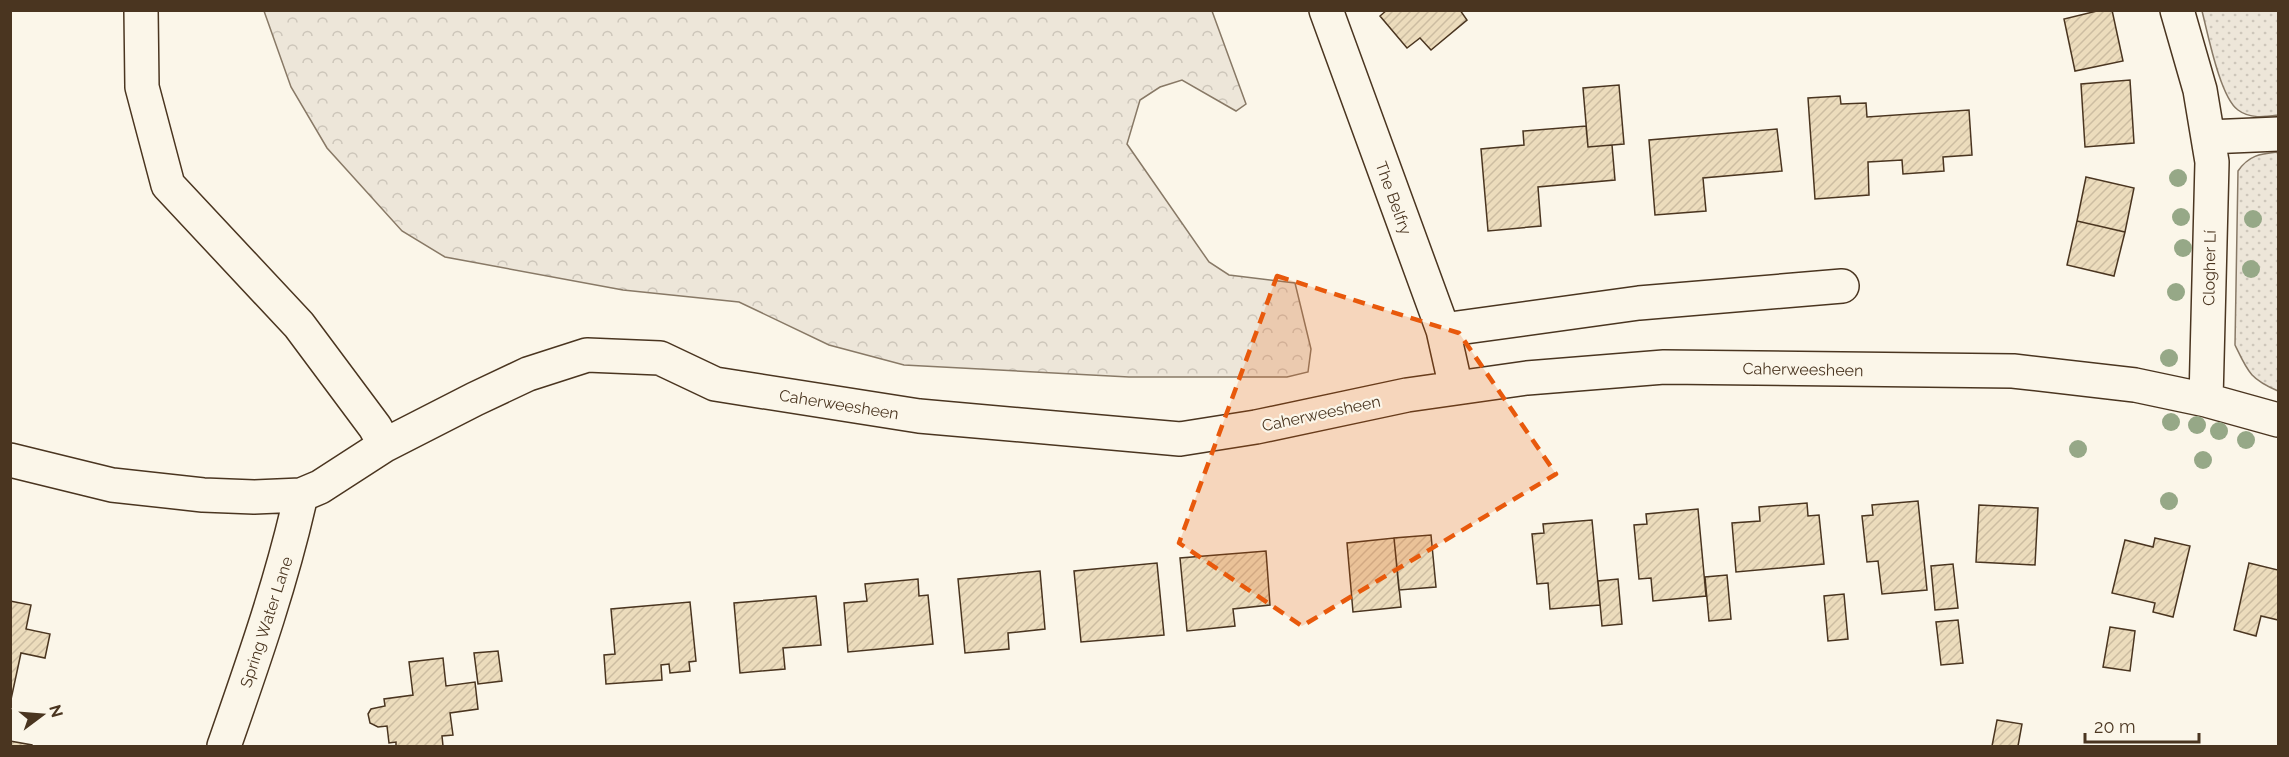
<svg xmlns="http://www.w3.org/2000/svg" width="2289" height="757" font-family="Raleway,sans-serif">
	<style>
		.grass { fill: url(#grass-dots); stroke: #887966; stroke-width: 1.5 }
		.forest { fill: url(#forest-crowns); stroke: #887966; stroke-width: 1.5 }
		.building { fill: url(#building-hatch); stroke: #4a3520; stroke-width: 1.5 }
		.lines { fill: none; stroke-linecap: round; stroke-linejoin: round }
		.minor-casing { stroke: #4a3520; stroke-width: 36 }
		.minor { stroke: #fbf6e9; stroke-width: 33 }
		.tree { fill: #96a887 }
		.marked { fill: #e8590c; fill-opacity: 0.2; stroke: #e8590c; stroke-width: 4.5; stroke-dasharray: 12 8; stroke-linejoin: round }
		.labels { text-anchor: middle; stroke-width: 4.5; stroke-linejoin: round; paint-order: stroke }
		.street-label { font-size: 16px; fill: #4a3520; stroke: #fbf6e9 }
	</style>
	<defs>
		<pattern id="grass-dots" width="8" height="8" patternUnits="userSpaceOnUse" patternTransform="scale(1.5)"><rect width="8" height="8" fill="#ede6d9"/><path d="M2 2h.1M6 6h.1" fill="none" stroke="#cdc6ba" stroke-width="1.8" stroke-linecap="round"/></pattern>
		<pattern id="forest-crowns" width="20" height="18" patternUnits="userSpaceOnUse" patternTransform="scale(1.5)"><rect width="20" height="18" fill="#ede6d9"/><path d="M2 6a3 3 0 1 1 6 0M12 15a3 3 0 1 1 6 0" fill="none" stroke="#cdc6ba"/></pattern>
		<pattern id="building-hatch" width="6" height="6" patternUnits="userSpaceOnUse" patternTransform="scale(1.5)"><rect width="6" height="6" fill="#ecdcbc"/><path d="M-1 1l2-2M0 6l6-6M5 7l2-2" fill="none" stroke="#ccbda1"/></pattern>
	</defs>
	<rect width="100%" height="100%" fill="#fbf6e9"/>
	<path class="grass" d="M 2202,11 L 2278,11 L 2278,115 C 2264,117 2250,119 2238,110 C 2220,97 2208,34 2202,11 Z
		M 2278,152 L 2278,391 C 2250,379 2248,372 2235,345 L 2238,171 C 2249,155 2260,154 2278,152 Z"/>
	<path class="forest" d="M 264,11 L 1212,11 L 1246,104 L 1236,111 L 1182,80 L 1160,87 L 1140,100 L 1127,144 L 1209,262 L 1229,275 L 1295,283 L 1311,349 L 1308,372 L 1287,377 L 1129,377 L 904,365 L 829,345 L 739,302 L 623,290 L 445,257 L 402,231 L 327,148 L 291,87 Z"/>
	<path class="building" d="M 1387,10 L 1460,10 L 1467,20 L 1431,50 L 1420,38 L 1407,48 L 1380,16 Z
		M 2101,10 L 2112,10 L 2123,61 L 2075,71 L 2064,19 Z
		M 2130,80 L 2134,143 L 2085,147 L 2081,84 Z
		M 1619,85 L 1624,144 L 1588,147 L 1583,88 Z
		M 1840,96 L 1841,104 L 1866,103 L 1867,117 L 1969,110 L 1972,155 L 1943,157 L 1944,171 L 1903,174 L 1902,160 L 1868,162 L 1869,195 L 1815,199 L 1808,98 Z
		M 1586,126 L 1588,147 L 1612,145 L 1615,180 L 1538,187 L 1541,226 L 1488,231 L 1481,149 L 1524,145 L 1523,131 Z
		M 1777,129 L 1782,171 L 1703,178 L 1706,211 L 1655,215 L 1649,140 Z
		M 2086,177 L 2134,188 L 2125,232 L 2077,221 Z
		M 2077,221 L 2125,232 L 2114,276 L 2067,265 Z
		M 1918,501 L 1927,590 L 1882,594 L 1878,561 L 1867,562 L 1862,516 L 1873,515 L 1872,505 Z
		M 1807,503 L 1808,516 L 1819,515 L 1824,564 L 1736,572 L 1732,523 L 1760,521 L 1759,507 Z
		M 1979,505 L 2038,508 L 2035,565 L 1976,562 Z
		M 1698,509 L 1706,596 L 1653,601 L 1651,578 L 1639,579 L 1634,525 L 1647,524 L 1646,514 Z
		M 1592,520 L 1600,605 L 1550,609 L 1548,583 L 1537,584 L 1532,534 L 1544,533 L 1543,524 Z
		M 1431,535 L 1436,587 L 1399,590 L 1394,538 Z
		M 1394,538 L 1401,607 L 1353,612 L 1347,543 Z
		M 2155,538 L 2190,546 L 2173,617 L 2153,612 L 2155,603 L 2112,593 L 2125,540 L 2153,547 Z
		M 1266,551 L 1270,605 L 1233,609 L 1235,626 L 1187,631 L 1180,558 Z
		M 1157,563 L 1164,635 L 1081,642 L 1074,571 Z
		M 2249,563 L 2278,570 L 2278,620 L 2261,616 L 2256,636 L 2234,630 Z
		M 1953,564 L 1958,608 L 1935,610 L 1931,566 Z
		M 1040,571 L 1045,629 L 1008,633 L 1009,649 L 965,653 L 958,579 Z
		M 1727,575 L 1731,619 L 1709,621 L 1705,577 Z
		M 918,579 L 919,596 L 928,595 L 933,644 L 848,652 L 844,603 L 867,601 L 865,584 Z
		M 1618,579 L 1622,624 L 1602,626 L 1598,581 Z
		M 1844,594 L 1848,639 L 1828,641 L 1824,596 Z
		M 816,596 L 821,645 L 783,648 L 785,669 L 740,673 L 734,603 Z
		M 10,601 L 31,605 L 26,629 L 50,634 L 45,658 L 21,653 L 10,704 Z
		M 690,602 L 696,661 L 689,662 L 690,671 L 670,673 L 669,664 L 661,665 L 662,680 L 606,684 L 604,655 L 615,654 L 611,609 Z
		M 1958,620 L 1963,663 L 1941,665 L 1936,622 Z
		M 2110,627 L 2135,631 L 2130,671 L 2103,667 Z
		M 498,651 L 502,681 L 478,684 L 474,653 Z
		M 443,658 L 446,686 L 475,682 L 478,709 L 450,713 L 453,735 L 442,736 L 443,746 L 396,746 L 396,742 L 389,743 L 387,726 L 378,727 L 370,723 L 368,714 L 371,709 L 385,706 L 384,699 L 413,695 L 409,662 Z
		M 1997,720 L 2022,724 L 2018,746 L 1992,746 Z
		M 10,741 L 32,745 L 32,746 L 10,746 Z"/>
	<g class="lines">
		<defs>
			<path id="minor" d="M 141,10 L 142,87 L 168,185 L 299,325 L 375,427 L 385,445
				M 1326,10 L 1443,330 L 1456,388
				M 2177,10 L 2200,90 L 2212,162 L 2206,400
				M 2208,137 L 2278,134
				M 1443,330 L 1639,303 L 1842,286
				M 10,460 L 112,485 L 203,495 L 254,497 L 301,495 L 320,487 L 385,445 L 475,399 L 528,374 L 587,355 L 660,358 L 715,384 L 919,416 L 1180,439 L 1256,427 L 1407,395 L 1527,378 L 1664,367 L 2013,371 L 2135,385 L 2206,400 L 2278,420
				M 224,746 C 253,663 282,581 301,495"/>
		</defs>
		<use href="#minor" class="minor-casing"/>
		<use href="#minor" class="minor"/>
	</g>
	<g class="tree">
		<circle cx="2178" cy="178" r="9"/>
		<circle cx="2181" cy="217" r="9"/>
		<circle cx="2253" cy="219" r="9"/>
		<circle cx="2183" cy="248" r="9"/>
		<circle cx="2251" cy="269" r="9"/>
		<circle cx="2176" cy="292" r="9"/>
		<circle cx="2169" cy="358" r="9"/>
		<circle cx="2171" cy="422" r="9"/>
		<circle cx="2197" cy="425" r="9"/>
		<circle cx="2219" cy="431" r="9"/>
		<circle cx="2246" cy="440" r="9"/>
		<circle cx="2078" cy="449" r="9"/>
		<circle cx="2203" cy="460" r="9"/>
		<circle cx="2169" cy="501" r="9"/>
	</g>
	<path class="marked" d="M 1277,276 L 1459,333 L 1556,474 L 1302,626 L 1179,543 Z"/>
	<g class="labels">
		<g class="street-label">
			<text transform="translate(1394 198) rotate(70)" y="6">The Belfry</text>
			<text transform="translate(2209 268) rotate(-89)" y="6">Clogher Lí</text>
			<text transform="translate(1803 369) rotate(1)" y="6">Caherweesheen</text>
			<text transform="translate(839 404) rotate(9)" y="6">Caherweesheen</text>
			<text transform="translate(1321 413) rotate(-12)" y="6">Caherweesheen</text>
			<text transform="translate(266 622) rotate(-72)" y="6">Spring Water Lane</text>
		</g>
	</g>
	<rect width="2289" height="757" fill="none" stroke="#4a3520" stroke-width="24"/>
	<g transform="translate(42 715) rotate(74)" stroke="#fbf6e9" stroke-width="4.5" paint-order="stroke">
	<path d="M0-4.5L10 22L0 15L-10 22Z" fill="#4a3520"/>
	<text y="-9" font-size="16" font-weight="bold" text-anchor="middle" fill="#4a3520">N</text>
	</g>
	<path d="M2085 733v9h114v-9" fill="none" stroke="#4a3520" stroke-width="3"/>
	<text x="2094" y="733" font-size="18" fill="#4a3520" stroke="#fbf6e9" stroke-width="4.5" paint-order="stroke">20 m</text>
</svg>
